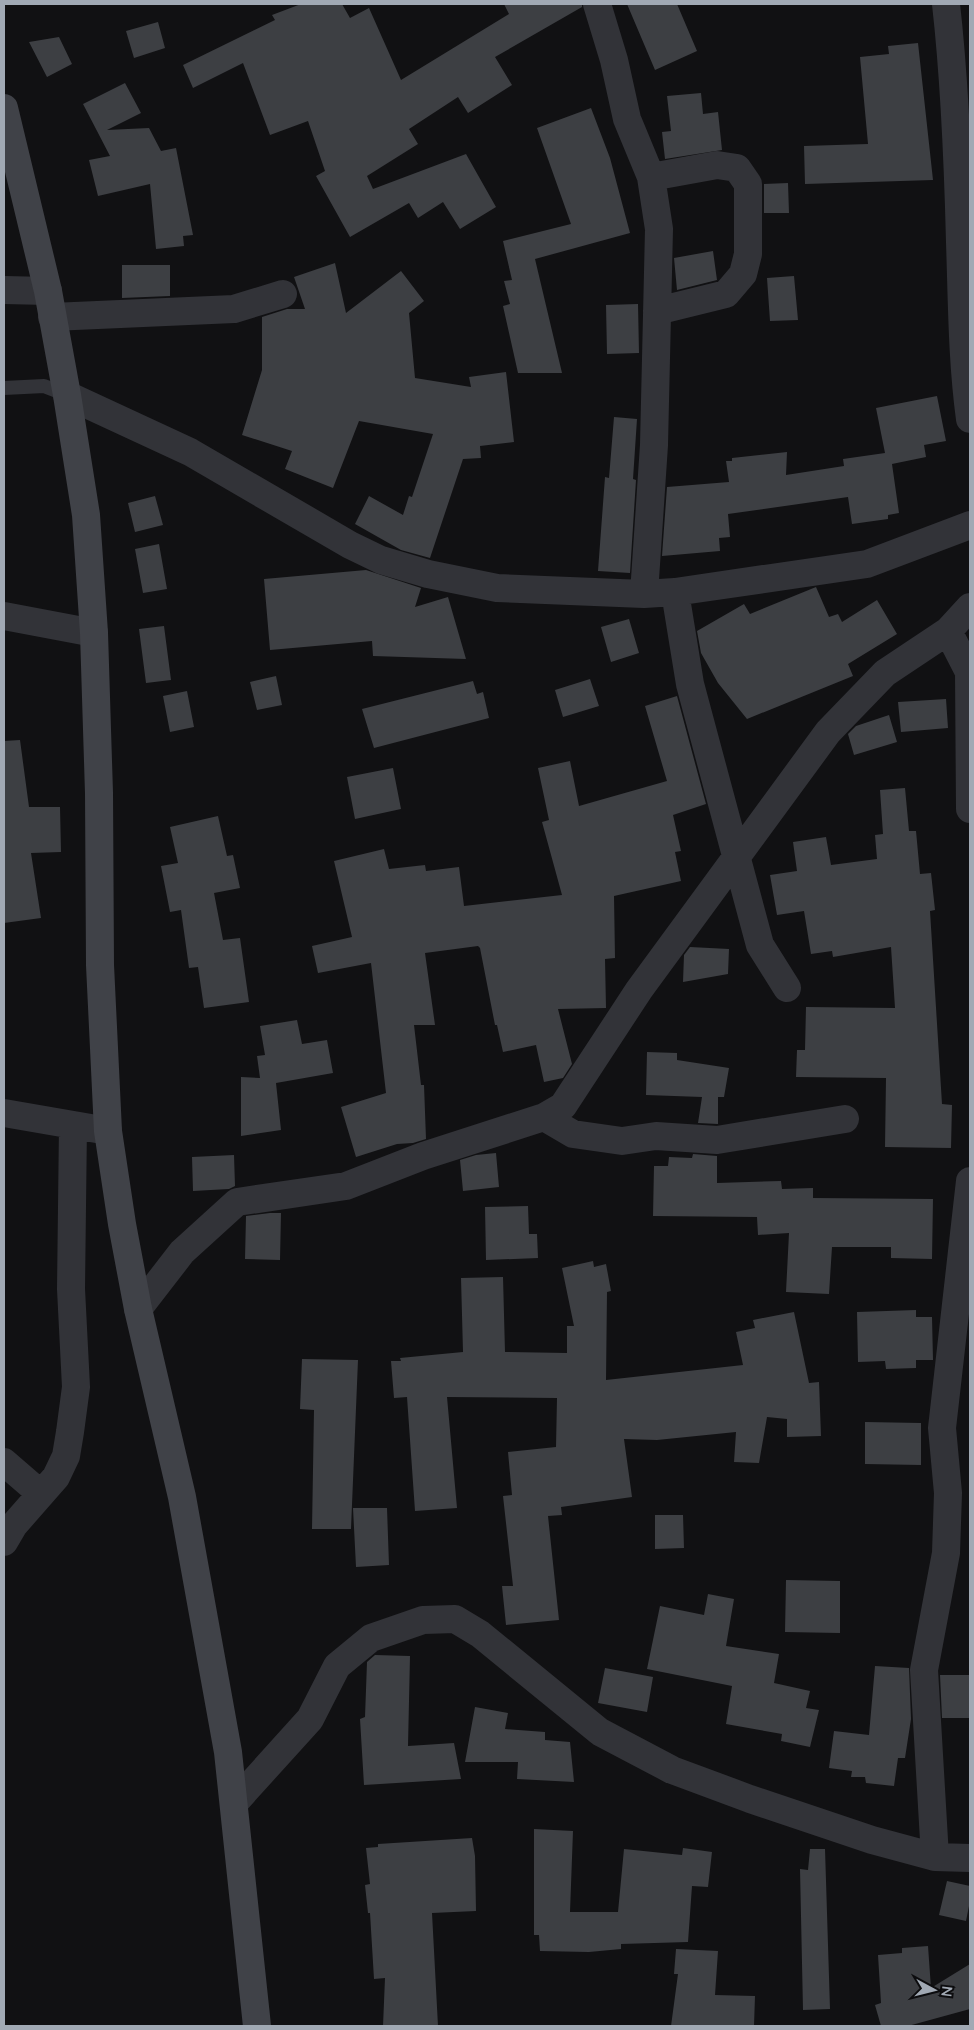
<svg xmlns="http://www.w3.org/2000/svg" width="974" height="2030" font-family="Lato,sans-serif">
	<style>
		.building { fill: #3d3f43 }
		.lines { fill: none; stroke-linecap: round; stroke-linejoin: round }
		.lane { stroke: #323338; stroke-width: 14 }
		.street { stroke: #323338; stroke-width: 28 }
		.secondary { stroke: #404248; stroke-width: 28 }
	</style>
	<rect width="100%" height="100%" fill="#111113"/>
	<path class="building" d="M 301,4 L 342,4 L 350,18 L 369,8 L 401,80 L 509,14 L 504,4 L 582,4 L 582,7 L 495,57 L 512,85 L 468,113 L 458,97 L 409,129 L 418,144 L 367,176 L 373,189 L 466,154 L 496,207 L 460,229 L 443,202 L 418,218 L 409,203 L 350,237 L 316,176 L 325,171 L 308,121 L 270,135 L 243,63 L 193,88 L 183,65 L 275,20 L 272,15 Z
		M 627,4 L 677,4 L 697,51 L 655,70 Z
		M 158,22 L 165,48 L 134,58 L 126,31 Z
		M 59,37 L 72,64 L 47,77 L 29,42 Z
		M 918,43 L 933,180 L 805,184 L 804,146 L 868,144 L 860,57 L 889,54 L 888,46 Z
		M 125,83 L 141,113 L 107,130 L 149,128 L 161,151 L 176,148 L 193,235 L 183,236 L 184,246 L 156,249 L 150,184 L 98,196 L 89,160 L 110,156 L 83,104 Z
		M 701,93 L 703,114 L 718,112 L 722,150 L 665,159 L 662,132 L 671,131 L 667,96 Z
		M 591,108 L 610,158 L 630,233 L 535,259 L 562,373 L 518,373 L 503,306 L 510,304 L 504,281 L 512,280 L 503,241 L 571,224 L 537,128 Z
		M 788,183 L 789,213 L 764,213 L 764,184 Z
		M 713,251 L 717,280 L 677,290 L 674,258 Z
		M 335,263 L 346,313 L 401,271 L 424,301 L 409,313 L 415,378 L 471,387 L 469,377 L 506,372 L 514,442 L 480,446 L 481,458 L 463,459 L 430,558 L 401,550 L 355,524 L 369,496 L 403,515 L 409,496 L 412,497 L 433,434 L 359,421 L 333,488 L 285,469 L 292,451 L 242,435 L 262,370 L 262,317 L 287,309 L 305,309 L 294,277 Z
		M 122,265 L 170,265 L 170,296 L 122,298 Z
		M 794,276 L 798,320 L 770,321 L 767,278 Z
		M 638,304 L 639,353 L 607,354 L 606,305 Z
		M 937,396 L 946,441 L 924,445 L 926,457 L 892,464 L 899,513 L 888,515 L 888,519 L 852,524 L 848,497 L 728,514 L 730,537 L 719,538 L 720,551 L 662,556 L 667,487 L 729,482 L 726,461 L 732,461 L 732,458 L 787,452 L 786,475 L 844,466 L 843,459 L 885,453 L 876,408 Z
		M 614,417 L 637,419 L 633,479 L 636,480 L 630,573 L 598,571 L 605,477 L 609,478 Z
		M 155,496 L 163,525 L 135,532 L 128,503 Z
		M 159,544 L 167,589 L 143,593 L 135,549 Z
		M 366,570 L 421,588 L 415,607 L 448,597 L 466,659 L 373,656 L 372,641 L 270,650 L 264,579 Z
		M 816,587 L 829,617 L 838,614 L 842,622 L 877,600 L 897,634 L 848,664 L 853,676 L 747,719 L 718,683 L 701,653 L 697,631 L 744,604 L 750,614 Z
		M 629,619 L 639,653 L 611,662 L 601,627 Z
		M 164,626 L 171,680 L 146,683 L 139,629 Z
		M 276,676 L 282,705 L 257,710 L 250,682 Z
		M 590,679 L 599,706 L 563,717 L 555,690 Z
		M 473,681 L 477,694 L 483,692 L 489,718 L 374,748 L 362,709 Z
		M 187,691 L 194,727 L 170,732 L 163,696 Z
		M 677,696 L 706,804 L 673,815 L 681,851 L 675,852 L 681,881 L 614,896 L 615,958 L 605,959 L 606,1008 L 558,1009 L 572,1064 L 563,1078 L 544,1082 L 536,1045 L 503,1052 L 497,1025 L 495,1025 L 480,948 L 478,946 L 425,953 L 435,1025 L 414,1025 L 421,1085 L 424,1085 L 426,1139 L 413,1143 L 397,1144 L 356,1157 L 341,1107 L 386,1093 L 371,963 L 318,973 L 312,946 L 352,937 L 334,861 L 384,849 L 389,869 L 425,865 L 426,871 L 459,867 L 464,906 L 562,895 L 542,822 L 549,820 L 538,768 L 570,761 L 579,806 L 667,781 L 645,706 Z
		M 946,699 L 948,728 L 901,732 L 898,702 Z
		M 889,715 L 897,742 L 854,755 L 848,734 L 856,726 Z
		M 20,740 L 29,807 L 60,807 L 61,852 L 31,853 L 41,918 L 4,923 L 4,741 Z
		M 393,768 L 401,809 L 355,819 L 347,777 Z
		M 905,788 L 909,831 L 916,831 L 920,874 L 931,873 L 935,910 L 930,911 L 942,1104 L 952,1105 L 951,1148 L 885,1147 L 886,1078 L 796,1077 L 797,1050 L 805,1050 L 806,1007 L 895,1008 L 891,947 L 833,957 L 832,951 L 811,954 L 804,911 L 777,915 L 770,875 L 797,871 L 793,842 L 826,837 L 831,865 L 877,859 L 875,835 L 883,834 L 880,790 Z
		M 218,816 L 227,856 L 233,855 L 240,888 L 214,893 L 223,940 L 240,938 L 249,1002 L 204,1008 L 198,967 L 189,968 L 181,910 L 170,912 L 161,866 L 178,863 L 170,827 Z
		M 690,947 L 729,949 L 728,974 L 683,982 L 684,955 Z
		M 297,1020 L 302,1044 L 327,1040 L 333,1073 L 276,1083 L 281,1130 L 241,1136 L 241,1077 L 260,1078 L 257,1056 L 265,1055 L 260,1026 Z
		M 647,1052 L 677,1053 L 677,1060 L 729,1068 L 724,1097 L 718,1097 L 718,1124 L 698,1123 L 702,1097 L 646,1095 Z
		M 496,1153 L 499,1187 L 463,1191 L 460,1160 L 476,1155 Z
		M 693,1154 L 717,1156 L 717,1183 L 781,1181 L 782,1189 L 813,1188 L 813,1198 L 933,1199 L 932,1259 L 891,1258 L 891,1247 L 832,1247 L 829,1294 L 786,1292 L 789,1233 L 758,1235 L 757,1217 L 653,1216 L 654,1166 L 668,1166 L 669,1157 L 692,1158 Z
		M 234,1155 L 235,1186 L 229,1189 L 193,1191 L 192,1157 Z
		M 528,1206 L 529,1234 L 537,1234 L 538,1258 L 486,1260 L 485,1207 Z
		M 270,1213 L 281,1213 L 280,1260 L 245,1259 L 246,1216 Z
		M 593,1261 L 594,1267 L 606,1264 L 611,1291 L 607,1292 L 606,1380 L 743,1365 L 736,1332 L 755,1328 L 753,1320 L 794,1312 L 809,1383 L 819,1382 L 821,1436 L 787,1437 L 787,1419 L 767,1417 L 759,1463 L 734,1462 L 736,1432 L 657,1440 L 624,1439 L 632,1497 L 561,1507 L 562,1515 L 548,1516 L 559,1620 L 506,1625 L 502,1586 L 513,1586 L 503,1496 L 512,1495 L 508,1452 L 556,1447 L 557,1398 L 447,1397 L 457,1508 L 415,1511 L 407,1397 L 394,1398 L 391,1361 L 401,1361 L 400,1358 L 463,1352 L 461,1278 L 503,1277 L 505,1352 L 567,1353 L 567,1326 L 574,1326 L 562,1268 Z
		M 916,1310 L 916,1317 L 932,1317 L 933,1360 L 916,1360 L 916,1368 L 886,1369 L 885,1361 L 858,1362 L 857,1312 Z
		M 302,1359 L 358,1360 L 351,1529 L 312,1529 L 314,1410 L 300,1409 Z
		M 865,1422 L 921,1423 L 921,1465 L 865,1464 Z
		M 353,1508 L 387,1508 L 389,1565 L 356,1567 Z
		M 655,1515 L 683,1515 L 684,1548 L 655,1549 Z
		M 786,1580 L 840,1581 L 840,1633 L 785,1632 Z
		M 708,1594 L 734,1599 L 726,1646 L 779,1654 L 774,1683 L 810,1691 L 806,1708 L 819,1710 L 810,1747 L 781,1741 L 782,1734 L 726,1724 L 732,1686 L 647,1669 L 660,1606 L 704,1615 Z
		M 375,1655 L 410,1656 L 408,1746 L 454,1743 L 461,1779 L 364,1785 L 360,1719 L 365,1717 L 367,1662 Z
		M 875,1666 L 909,1668 L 911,1719 L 905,1758 L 898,1758 L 894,1786 L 866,1783 L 865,1777 L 851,1777 L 852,1771 L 829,1768 L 834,1731 L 869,1735 Z
		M 605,1668 L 653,1677 L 647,1712 L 598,1703 Z
		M 940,1675 L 970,1675 L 970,1718 L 942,1718 Z
		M 475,1707 L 508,1713 L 505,1729 L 545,1732 L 545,1740 L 570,1742 L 574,1782 L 517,1779 L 518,1762 L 465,1762 Z
		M 534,1829 L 573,1831 L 570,1912 L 618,1912 L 624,1849 L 682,1855 L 683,1848 L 712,1852 L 708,1887 L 692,1886 L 688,1942 L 621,1944 L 621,1949 L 589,1952 L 540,1951 L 539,1935 L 534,1935 Z
		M 472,1838 L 475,1856 L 476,1911 L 432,1913 L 438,2026 L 383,2026 L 385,1978 L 374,1979 L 370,1913 L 368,1913 L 365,1885 L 370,1884 L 366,1848 L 378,1847 L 378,1844 Z
		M 810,1849 L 825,1849 L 830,2009 L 803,2010 L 800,1869 L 808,1870 Z
		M 947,1881 L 970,1886 L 970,1901 L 966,1921 L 939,1915 Z
		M 928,1946 L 931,1988 L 970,1964 L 970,2009 L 908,2026 L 881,2026 L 875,2005 L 881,2003 L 878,1955 L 902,1953 L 902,1948 Z
		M 676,1949 L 718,1951 L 715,1995 L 755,1996 L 754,2026 L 671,2026 L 678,1974 L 674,1974 Z"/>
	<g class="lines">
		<path class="lane" d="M 4,388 L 44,386 L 67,395"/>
		<path class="street" d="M 597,4 L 614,60 L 627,119 L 651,177 L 659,229 L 654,445 L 644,594
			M 946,4 C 955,83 958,162 960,242 C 962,301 962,360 970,419
			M 651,177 L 717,165 L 737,168 L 748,184 L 748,254 L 743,274 L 726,294 L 657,311
			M 4,290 L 48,291
			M 52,317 L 234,309 L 283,294
			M 67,395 L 190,452 L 350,545 L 381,560 L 428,574 L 497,588 L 644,594 L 675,592 L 867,564 L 970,525
			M 675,592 L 690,684 L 760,945 L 787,988
			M 4,616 L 94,633
			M 948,631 L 969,672 L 970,809
			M 4,1113 L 108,1131
			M 544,1117 L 573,1134 L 622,1141 L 656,1136 L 717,1140 L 845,1119
			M 138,1309 L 182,1252 L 237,1202 L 346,1186 L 423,1156 L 544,1117 L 563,1106 L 639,990 L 828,732 L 885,673 L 948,631 L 970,607
			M 4,1462 L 41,1494
			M 4,1542 L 14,1525 L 56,1477 L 66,1456 L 70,1432 L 76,1387 L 71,1289 L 73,1125
			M 235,1802 L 310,1719 L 337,1666 L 371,1638 L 423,1620 L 455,1619 L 480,1634 L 600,1732 L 672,1770 L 750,1799 L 872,1840 L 935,1857 L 970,1858
			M 935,1857 L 924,1670 L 946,1553 L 948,1493 L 942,1428 L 970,1181"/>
		<path class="secondary" d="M 4,108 L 48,291 L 67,395 L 86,515 L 94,633 L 99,793 L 100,965 L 108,1131 L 122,1224 L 138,1309 L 182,1497 L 228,1752 L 257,2026"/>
	</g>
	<rect width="974" height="2030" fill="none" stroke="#a1a9b4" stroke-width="10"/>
	<g transform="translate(934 1990) rotate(97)" stroke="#0c0c0e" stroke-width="4" paint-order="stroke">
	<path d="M0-4L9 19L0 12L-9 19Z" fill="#a1a9b4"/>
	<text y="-8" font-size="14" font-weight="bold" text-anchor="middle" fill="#a1a9b4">N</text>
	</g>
</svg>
